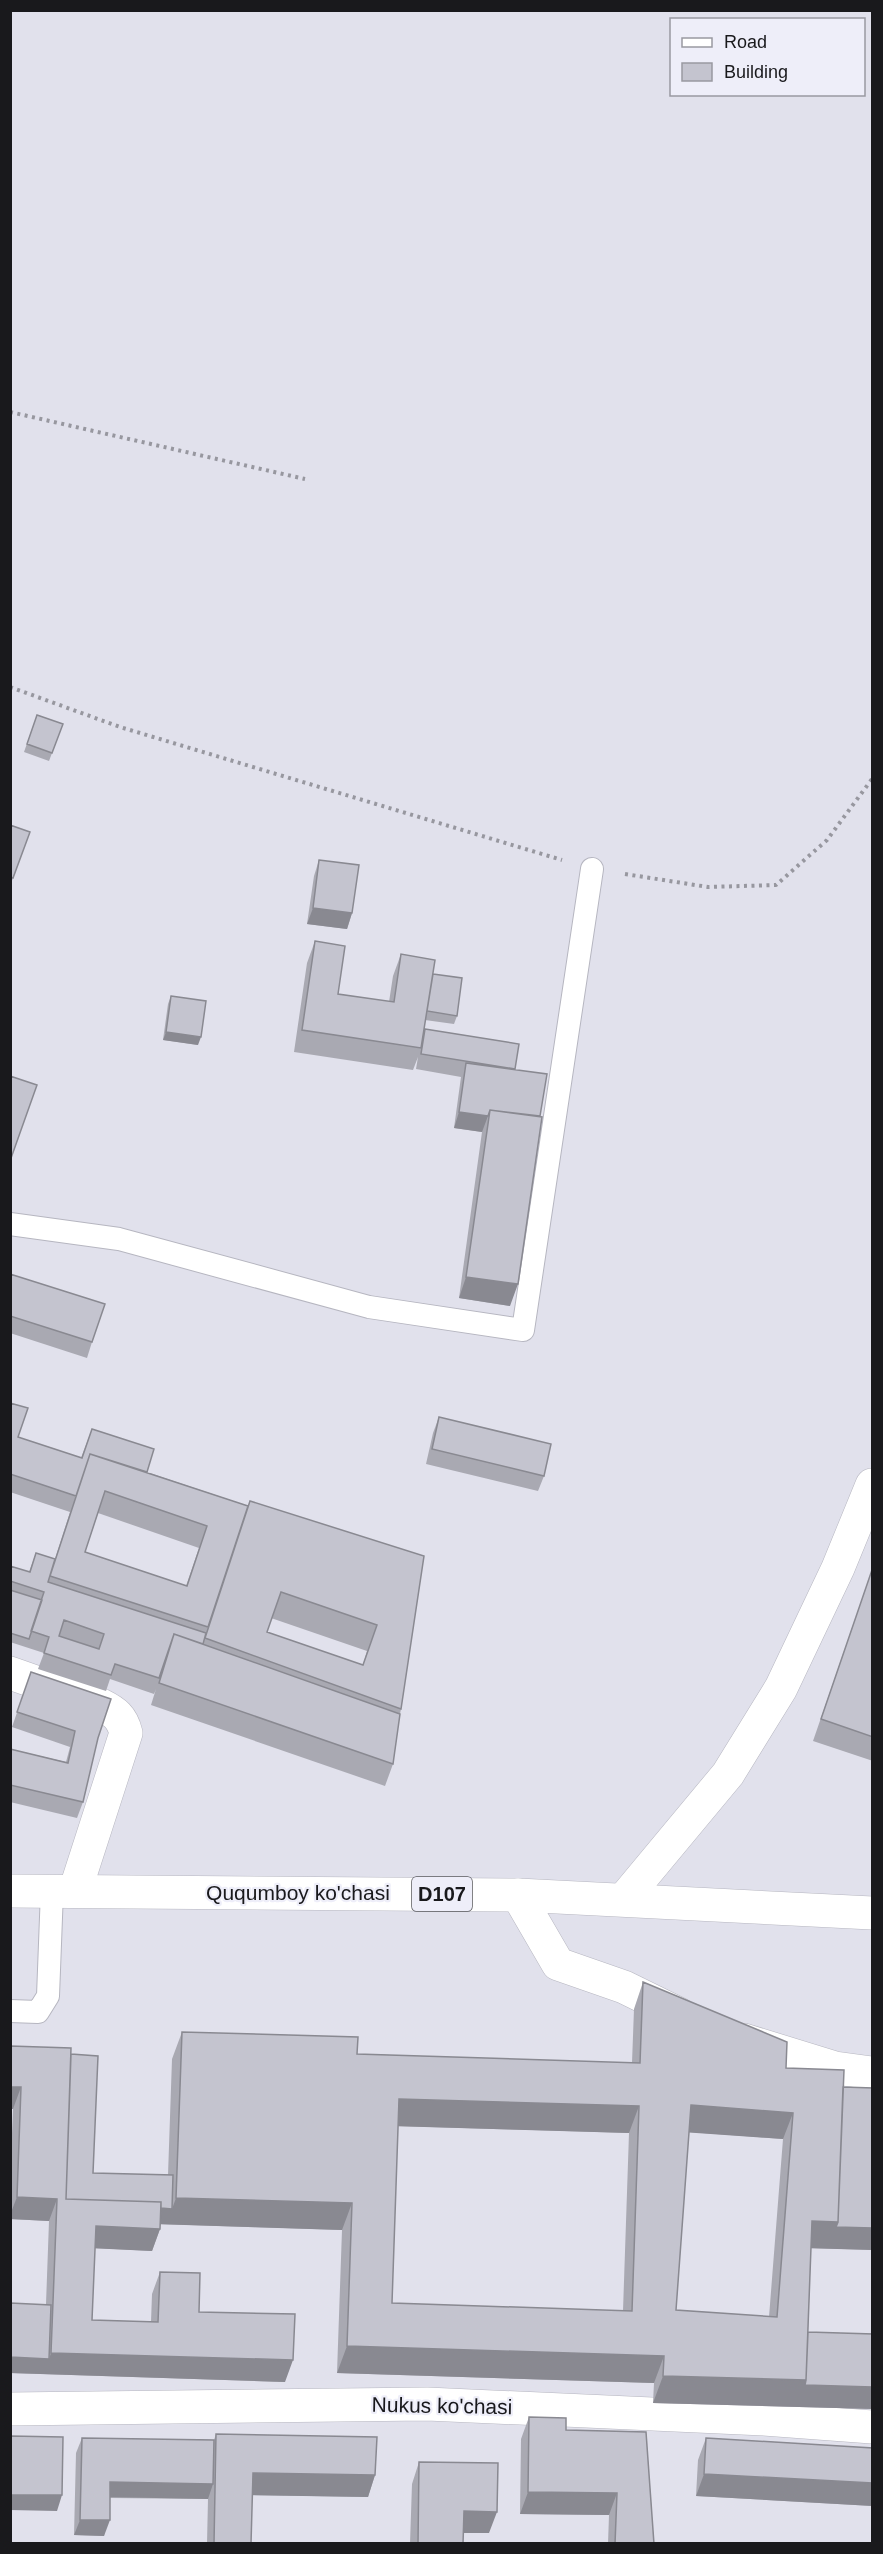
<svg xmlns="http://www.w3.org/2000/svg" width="883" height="2554" font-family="Helvetica,sans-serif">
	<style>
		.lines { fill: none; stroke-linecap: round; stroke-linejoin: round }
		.service-casing { stroke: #b6b6c0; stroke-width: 24 }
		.minor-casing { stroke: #b6b6c0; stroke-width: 34 }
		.primary-casing { stroke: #b6b6c0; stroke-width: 34 }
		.path { stroke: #97979f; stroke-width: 4; stroke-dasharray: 3 4.5; stroke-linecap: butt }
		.service { stroke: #fff; stroke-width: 22 }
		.minor { stroke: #fff; stroke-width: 33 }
		.primary { stroke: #fff; stroke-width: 33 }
		.wall { fill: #a9a9b2; fill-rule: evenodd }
		.shaded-wall { fill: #898991 }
		.building { fill: #c4c4cf; stroke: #898991; stroke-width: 1.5; fill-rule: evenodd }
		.labels { text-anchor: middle; stroke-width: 4.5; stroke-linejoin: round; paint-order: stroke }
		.shield { fill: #eeeef9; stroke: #59595e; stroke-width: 1.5 }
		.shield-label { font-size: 20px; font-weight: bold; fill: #19191c }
		.street-label { font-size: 21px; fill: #19191c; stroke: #eeeef9 }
	</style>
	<rect width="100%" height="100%" fill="#e1e1ec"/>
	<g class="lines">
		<defs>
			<path id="service" d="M 10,1224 L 119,1239 L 369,1307 L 523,1330 L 592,869
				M 10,2011 L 38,2012 L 48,1996 L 52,1891"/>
			<path id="minor" d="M 10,1673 L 101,1705 C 115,1712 122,1717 126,1733 L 75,1891
				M 518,1895 L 558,1964 L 624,1987 L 679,2014
				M 624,1899 L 728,1774 L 781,1688 L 838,1568 L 872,1485
				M 744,2040 L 835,2068 L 872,2073
				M 10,2409 L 427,2404 L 764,2419 L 872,2427"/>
			<path id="primary" d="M 10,1891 L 518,1895 L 872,1913"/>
		</defs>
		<use href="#service" class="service-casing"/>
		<use href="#minor" class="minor-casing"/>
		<use href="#primary" class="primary-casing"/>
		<path class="path" d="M 10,412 L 305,479
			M 10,687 L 120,727 L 562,860
			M 625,874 L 708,887 L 776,885 L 827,840 L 872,779"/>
		<use href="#service" class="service"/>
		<use href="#minor" class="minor"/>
		<use href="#primary" class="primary"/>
	</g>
	<path class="wall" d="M 37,715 L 63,724 L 49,761 L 24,752 Z
		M 10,825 L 30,832 L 10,886 Z
		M 319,860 L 352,913 L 347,929 L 307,924 L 314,876 Z
		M 315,941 L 338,994 L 389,1002 L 393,976 L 401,954 L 433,974 L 457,1016 L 454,1024 L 425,1020 L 423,1036 L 425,1029 L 519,1044 L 514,1070 L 510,1306 L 459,1298 L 482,1132 L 454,1128 L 461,1077 L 416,1069 L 418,1057 L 413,1070 L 294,1052 L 307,963 Z
		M 171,996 L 198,1045 L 163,1040 L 168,1004 Z
		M 10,1274 L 92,1342 L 87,1358 L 10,1333 Z
		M 10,1403 L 18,1437 L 81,1458 L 92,1429 L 147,1472 L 248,1506 L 424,1556 L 401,1709 L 400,1714 L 393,1764 L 385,1786 L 151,1705 L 156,1689 L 154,1694 L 110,1679 L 106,1691 L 38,1669 L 44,1653 L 10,1642 L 10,1566 L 29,1572 L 36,1553 L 55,1559 L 70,1512 L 10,1492 ZM 98,1513 L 199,1548 L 186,1586 L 85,1552 ZM 271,1618 L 367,1651 L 363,1665 L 267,1632 Z
		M 439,1417 L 544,1476 L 538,1491 L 426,1464 L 433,1433 Z
		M 873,1567 L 872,1694 L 873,1694 L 873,1761 L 813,1741 Z
		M 31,1672 L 98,1738 L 83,1802 L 77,1818 L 10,1802 L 10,1749 L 66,1762 L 70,1747 L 12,1727 Z
		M 643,1982 L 786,2068 L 843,2087 L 873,2088 L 873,2250 L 811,2248 L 808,2332 L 873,2334 L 873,2409 L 653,2403 L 654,2383 L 337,2373 L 342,2230 L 160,2224 L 160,2229 L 152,2251 L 95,2248 L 92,2320 L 151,2322 L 152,2294 L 160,2272 L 199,2312 L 285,2382 L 10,2373 L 46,2304 L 49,2221 L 10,2219 L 10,2181 L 13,2109 L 10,2046 L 71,2054 L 93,2173 L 168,2175 L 172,2059 L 182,2032 L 357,2054 L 632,2063 L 634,2009 ZM 398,2126 L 629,2133 L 623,2311 L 392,2303 ZM 689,2132 L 783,2139 L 769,2317 L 676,2310 Z
		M 529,2417 L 566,2430 L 646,2432 L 654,2544 L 608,2544 L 609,2515 L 520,2514 L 521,2439 Z
		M 216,2434 L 375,2475 L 368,2497 L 252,2495 L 251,2544 L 207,2544 L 208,2499 L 110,2498 L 104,2536 L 74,2535 L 76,2453 L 82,2438 L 214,2440 Z
		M 706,2438 L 873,2448 L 873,2506 L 696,2496 L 698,2460 Z
		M 419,2462 L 489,2533 L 463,2533 L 463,2544 L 410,2544 L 412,2484 Z"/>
	<path class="shaded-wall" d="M 313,908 L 352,913 L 347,929 L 307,924 Z
		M 166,1032 L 201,1037 L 198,1045 L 163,1040 Z
		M 459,1112 L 488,1116 L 482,1132 L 454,1128 Z
		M 466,1277 L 518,1284 L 510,1306 L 459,1298 Z
		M 10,2087 L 21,2087 L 13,2109 L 10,2109 Z
		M 399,2099 L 639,2106 L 629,2133 L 390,2126 Z
		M 691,2105 L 793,2113 L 783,2139 L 682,2132 Z
		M 17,2197 L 57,2199 L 49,2221 L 10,2219 L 10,2215 Z
		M 176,2198 L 352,2203 L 342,2230 L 58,2221 L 64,2205 L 172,2209 Z
		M 812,2221 L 838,2222 L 873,2228 L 873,2250 L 802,2248 Z
		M 96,2226 L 160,2229 L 152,2251 L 88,2248 Z
		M 347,2346 L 664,2356 L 654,2383 L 337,2373 Z
		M 51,2353 L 293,2360 L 285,2382 L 10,2373 L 10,2357 L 49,2359 Z
		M 663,2376 L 806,2380 L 873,2387 L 873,2409 L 653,2403 Z
		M 253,2473 L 375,2475 L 368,2497 L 245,2495 Z
		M 704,2474 L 873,2483 L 873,2506 L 696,2496 Z
		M 110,2482 L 213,2484 L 208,2499 L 105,2497 Z
		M 528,2492 L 617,2493 L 609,2515 L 520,2514 Z
		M 10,2495 L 62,2495 L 57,2511 L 10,2510 Z
		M 464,2511 L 497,2512 L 489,2533 L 456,2533 Z
		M 80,2520 L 110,2520 L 104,2536 L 74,2535 Z"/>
	<path class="building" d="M 37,715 L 63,724 L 52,753 L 27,744 Z
		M 10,825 L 30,832 L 13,878 L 10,877 Z
		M 319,860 L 359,865 L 352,913 L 313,908 Z
		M 315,941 L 345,946 L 338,994 L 394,1002 L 401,954 L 435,960 L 421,1048 L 302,1030 Z
		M 433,974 L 462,978 L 457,1016 L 427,1011 Z
		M 171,996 L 206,1001 L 201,1037 L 166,1032 Z
		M 425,1029 L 519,1044 L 515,1069 L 421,1054 Z
		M 466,1063 L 547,1074 L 540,1116 L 490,1110 L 488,1116 L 459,1112 Z
		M 10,1076 L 37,1085 L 10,1161 Z
		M 490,1110 L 542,1117 L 518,1284 L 466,1277 Z
		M 10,1274 L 105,1304 L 92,1342 L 10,1316 Z
		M 10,1403 L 28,1408 L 18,1437 L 82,1458 L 92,1429 L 154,1449 L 147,1472 L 90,1454 L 76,1496 L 10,1474 Z
		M 439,1417 L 551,1444 L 544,1476 L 432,1449 Z
		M 90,1454 L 248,1506 L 208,1627 L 50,1576 ZM 105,1491 L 207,1526 L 187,1586 L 85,1552 Z
		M 250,1501 L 424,1556 L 401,1709 L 205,1638 ZM 281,1592 L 377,1625 L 363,1665 L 267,1632 Z
		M 36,1553 L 55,1559 L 48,1582 L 206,1633 L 203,1644 L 174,1634 L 159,1678 L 115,1664 L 111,1675 L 44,1653 L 49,1637 L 31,1631 L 44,1592 L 10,1581 L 10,1566 L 30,1572 ZM 64,1620 L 104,1634 L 99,1649 L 59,1636 Z
		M 873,1567 L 873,1691 L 872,1694 L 873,1694 L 873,1737 L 821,1719 Z
		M 10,1590 L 42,1600 L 29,1639 L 10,1633 Z
		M 174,1634 L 400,1714 L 393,1764 L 159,1683 Z
		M 31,1672 L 111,1699 L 98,1738 L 83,1802 L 10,1785 L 10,1749 L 68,1763 L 75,1731 L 17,1712 Z
		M 643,1982 L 787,2042 L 786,2068 L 844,2070 L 838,2222 L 812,2221 L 806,2380 L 663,2376 L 664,2356 L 347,2346 L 352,2203 L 176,2198 L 182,2032 L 358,2037 L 357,2054 L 640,2063 ZM 399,2099 L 639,2106 L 632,2311 L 392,2303 ZM 691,2105 L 793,2113 L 777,2317 L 676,2310 Z
		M 10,2046 L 71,2048 L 66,2199 L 161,2202 L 160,2229 L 96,2226 L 92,2320 L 158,2322 L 160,2272 L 200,2273 L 199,2312 L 295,2314 L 293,2360 L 51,2353 L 57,2199 L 17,2197 L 21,2087 L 10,2087 Z
		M 71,2054 L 98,2056 L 93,2173 L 173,2175 L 172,2209 L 161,2208 L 161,2202 L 66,2199 Z
		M 843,2087 L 873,2088 L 873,2228 L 836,2227 L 838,2222 Z
		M 10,2303 L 51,2305 L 49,2359 L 10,2357 Z
		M 808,2332 L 873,2334 L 873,2387 L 805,2385 L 806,2380 Z
		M 529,2417 L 566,2418 L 566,2430 L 646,2432 L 654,2544 L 615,2544 L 617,2493 L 528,2492 Z
		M 216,2434 L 377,2437 L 375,2475 L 253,2473 L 251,2544 L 214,2544 Z
		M 10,2436 L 63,2437 L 62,2495 L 10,2495 Z
		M 82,2438 L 214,2440 L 213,2484 L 110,2482 L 110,2520 L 80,2520 Z
		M 706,2438 L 873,2448 L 873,2483 L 704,2474 Z
		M 419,2462 L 498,2463 L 497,2512 L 464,2511 L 463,2544 L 418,2544 Z"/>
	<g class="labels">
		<rect class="shield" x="412" y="1877" width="60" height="34" rx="4.5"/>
		<g class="shield-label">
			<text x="442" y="1901">D107</text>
		</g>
		<g class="street-label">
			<text x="298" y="1900">Ququmboy ko'chasi</text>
			<text transform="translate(442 2406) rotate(1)" y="7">Nukus ko'chasi</text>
		</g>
	</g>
	<rect width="883" height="2554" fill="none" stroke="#19191c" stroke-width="24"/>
	<rect x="670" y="18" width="195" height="78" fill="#eeeef9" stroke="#9999a1" stroke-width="1.5"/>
	<rect x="682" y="38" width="30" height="9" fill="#ffffff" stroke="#9999a1" stroke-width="1.5"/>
	<text x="724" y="48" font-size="18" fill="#19191c">Road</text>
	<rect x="682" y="63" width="30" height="18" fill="#c4c4cf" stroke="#9999a1" stroke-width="1.5"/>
	<text x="724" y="78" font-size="18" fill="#19191c">Building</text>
</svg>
